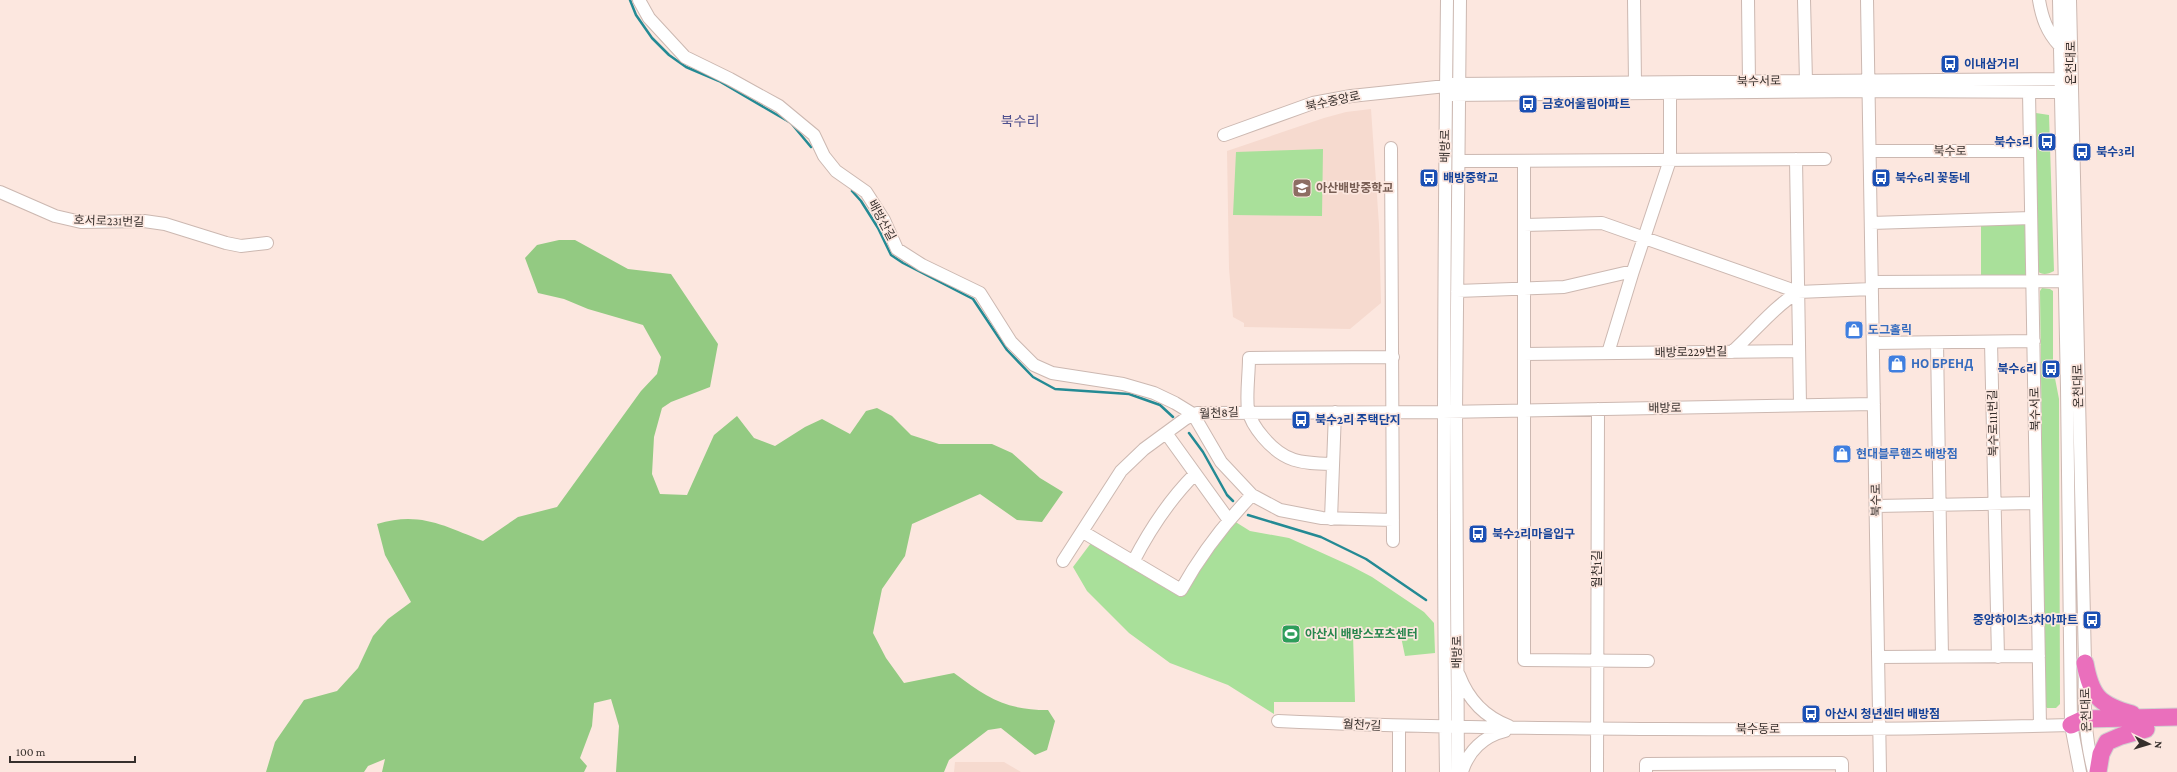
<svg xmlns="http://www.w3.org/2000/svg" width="2177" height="772" font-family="'Crimson Pro','Noto Sans KR',serif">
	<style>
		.built { fill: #f6dacf }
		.green { fill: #a9e09a }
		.forest { fill: #93ca82 }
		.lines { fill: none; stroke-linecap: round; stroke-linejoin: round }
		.stream { stroke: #248a94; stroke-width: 2.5 }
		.minor-casing { stroke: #ccb8b1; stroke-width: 14 }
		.highway-casing { stroke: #d3d1d1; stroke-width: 19 }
		.minor { stroke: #fff; stroke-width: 12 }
		.highway { stroke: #ea6fbc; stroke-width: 17 }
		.labels { text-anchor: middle; stroke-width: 3.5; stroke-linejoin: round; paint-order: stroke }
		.street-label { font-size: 12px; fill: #362f2c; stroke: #fce7df }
		.transit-label { font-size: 12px; font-weight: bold; fill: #164399; stroke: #fce7df; text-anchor: start }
		.education-label { font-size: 12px; font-weight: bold; fill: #785e54; stroke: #fce7df; text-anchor: start }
		.shop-label { font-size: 12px; font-weight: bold; fill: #366cbe; stroke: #fce7df; text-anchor: start }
		.leisure-label { font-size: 12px; font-weight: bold; fill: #27864d; stroke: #fce7df; text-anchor: start }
		.quarter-label { font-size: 14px; fill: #4d4f8d; stroke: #fce7df }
	</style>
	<rect width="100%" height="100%" fill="#fce7df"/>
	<path class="built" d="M 1371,109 L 1379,225 L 1381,303 L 1350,329 L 1244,327 L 1244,323 L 1233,317 L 1229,268 L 1227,151 L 1324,118 L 1346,112 Z
		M 955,762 L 1004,762 L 1021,772 L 954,772 Z"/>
	<path class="green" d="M 2036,113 L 2049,115 L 2054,271 C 2047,275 2042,275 2037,271 L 2034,115 Z
		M 1323,149 L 1322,216 L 1233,215 L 1236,152 Z
		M 1981,223 L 2025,223 L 2027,277 L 1981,278 Z
		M 2042,288 L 2050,289 L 2053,291 L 2053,368 L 2059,399 L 2060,704 L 2056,708 L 2047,708 L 2045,706 L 2040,291 Z
		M 1234,521 L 1250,531 L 1289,538 L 1351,566 L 1372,577 L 1424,612 L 1434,623 L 1435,653 L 1405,656 L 1400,632 L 1353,634 L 1355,702 L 1274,702 L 1274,714 L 1228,685 L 1170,663 L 1129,633 L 1087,591 L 1073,567 L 1091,543 L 1182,595 L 1204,558 Z"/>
	<path class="forest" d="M 559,240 L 575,240 L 628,269 L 671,274 L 718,344 L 710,387 L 671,402 L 662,408 L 654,437 L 652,474 L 660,494 L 687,495 L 714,435 L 737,416 L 754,438 L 775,446 L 805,427 L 822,419 L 850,434 L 866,411 L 877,408 L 892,416 L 911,435 L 939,444 L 992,444 L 1012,453 L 1040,478 L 1063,492 L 1042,522 L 1017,520 L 980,494 L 912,524 L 905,556 L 882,589 L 873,633 L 886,658 L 904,683 L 954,673 C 988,698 1005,710 1048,710 L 1055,721 L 1047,750 L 1035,755 L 1001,728 L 988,730 L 949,760 L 944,772 L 616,772 L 619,726 L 611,699 L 594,703 L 592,726 L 580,758 L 587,766 L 584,772 L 382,772 L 385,759 L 368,766 L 364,772 L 266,772 L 275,742 L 304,700 L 337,691 L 358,668 L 373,636 L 388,619 L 411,602 L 385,555 L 377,524 C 420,511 444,526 483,541 L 518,517 L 557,507 L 641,391 L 657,374 L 661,357 L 643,325 L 588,309 L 564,299 L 538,293 L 525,258 L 537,245 Z"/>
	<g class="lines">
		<path class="stream" d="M 630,0 L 636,15 L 652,38 L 669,55 L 686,67 L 719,81 L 791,123 L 811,147
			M 852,191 L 861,201 L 878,228 L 891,255 L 903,263 L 973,299 L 1007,350 L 1033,377 L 1055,389 L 1129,394 L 1160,405 L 1173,417
			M 1189,433 L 1203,452 L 1227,495 L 1233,501
			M 1248,515 L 1321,537 L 1366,559 L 1426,600"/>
		<defs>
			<path id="minor" d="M 639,0 L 649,18 L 685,57 L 730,79 L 779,106 L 814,135 L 824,156 L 836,171 L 866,192 L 884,220 L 897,249 L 922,265 L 980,293 L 1011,342 L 1034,365 L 1052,373 L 1123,384 L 1154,393 L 1175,403 L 1193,414 L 1221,462 L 1252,495 L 1280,510 L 1322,518 L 1393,520
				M 1634,0 L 1635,83
				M 1748,0 L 1749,82
				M 1804,0 L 1806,81
				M 1867,0 L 1880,772
				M 2039,0 C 2042,18 2047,32 2059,45
				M 2059,0 L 2067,388 L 2071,725 L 2080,772
				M 2070,0 L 2085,663 C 2084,701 2084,735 2094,772
				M 1451,84 L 2066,79
				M 2029,92 L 2040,726
				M 1451,95 L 1869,91 L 2067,92
				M 1224,135 L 1313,103 L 1351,96 L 1446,86
				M 1391,148 L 1393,541
				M 1870,151 L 2030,151
				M 1796,159 L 1800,405
				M 1459,161 L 1825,159
				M 1524,161 L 1524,660 L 1648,661
				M 0,192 L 55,216 L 81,222 L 144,221 L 165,224 L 226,243 L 241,246 L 267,243
				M 1871,223 L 2031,218
				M 1524,225 L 1602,223 L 1798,292 L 1872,289
				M 1872,282 L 2064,281
				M 1457,291 L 1564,287 L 1633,271
				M 1991,342 L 1998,657
				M 1873,343 L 2034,341
				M 1937,343 L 1942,657
				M 1732,352 C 1754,332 1774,307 1798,292
				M 1608,353 L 1633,271 L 1670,160 L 1670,93
				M 1524,354 L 1799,351
				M 1166,433 L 1228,519
				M 1333,464 C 1301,463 1285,463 1263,437 C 1257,430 1250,419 1248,410 C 1246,394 1249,375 1249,358 L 1393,357
				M 1876,506 L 2036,503
				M 1331,519 L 1335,412
				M 1083,532 L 1181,590 C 1201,554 1223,525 1252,495
				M 1063,561 L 1121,471 L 1144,449 L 1185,419 L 1197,413 L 1443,412 L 1874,404
				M 1133,562 C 1150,529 1169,500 1195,474
				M 1879,657 L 2039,656
				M 1459,675 C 1468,699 1485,717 1509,726
				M 1278,721 C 1406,727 1533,728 1661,729 C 1798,730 1934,729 2071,725
				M 1399,727 L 1399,772
				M 1446,772 C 1442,515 1444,257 1447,0
				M 1458,772 L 1456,411 L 1460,0
				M 1462,772 C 1468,751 1484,736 1505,731
				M 1597,772 L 1598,409
				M 1646,772 L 1646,764 L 1842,763 L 1842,772"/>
			<path id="highway" d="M 2085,663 C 2091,696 2099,705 2132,714
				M 2071,725 L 2084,719 L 2177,717
				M 2098,772 L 2101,754 L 2107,742 L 2121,736 L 2146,729"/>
		</defs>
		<use href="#minor" class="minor-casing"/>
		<use href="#highway" class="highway-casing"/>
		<use href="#minor" class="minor"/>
		<use href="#highway" class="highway"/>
	</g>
	<defs>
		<symbol id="bus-square" viewBox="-11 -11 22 22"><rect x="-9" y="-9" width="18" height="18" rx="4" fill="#1a4fb4" stroke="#fce7df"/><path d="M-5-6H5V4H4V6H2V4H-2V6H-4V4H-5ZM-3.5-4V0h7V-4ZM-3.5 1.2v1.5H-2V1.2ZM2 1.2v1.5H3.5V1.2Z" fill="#fff"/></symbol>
		<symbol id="school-square" viewBox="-11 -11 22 22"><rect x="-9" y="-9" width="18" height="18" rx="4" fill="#8d6e63" stroke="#fce7df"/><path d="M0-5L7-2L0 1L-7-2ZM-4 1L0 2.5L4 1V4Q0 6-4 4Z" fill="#fff"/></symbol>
		<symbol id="shop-square" viewBox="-11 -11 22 22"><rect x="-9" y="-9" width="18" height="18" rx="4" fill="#3f7fe0" stroke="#fce7df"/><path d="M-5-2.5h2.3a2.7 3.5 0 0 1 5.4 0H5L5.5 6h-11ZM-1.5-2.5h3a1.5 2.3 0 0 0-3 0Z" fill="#fff"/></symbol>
		<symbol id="stadium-square" viewBox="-11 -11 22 22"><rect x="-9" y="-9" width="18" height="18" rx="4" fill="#2e9e5b" stroke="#fce7df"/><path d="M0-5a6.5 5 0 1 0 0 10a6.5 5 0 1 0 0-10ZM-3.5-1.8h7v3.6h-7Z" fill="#fff"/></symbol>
	</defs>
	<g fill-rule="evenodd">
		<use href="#bus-square" x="1939" y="53" width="22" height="22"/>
		<use href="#bus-square" x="1517" y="93" width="22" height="22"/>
		<use href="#bus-square" x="2036" y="131" width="22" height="22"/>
		<use href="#bus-square" x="2071" y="141" width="22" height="22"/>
		<use href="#bus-square" x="1418" y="167" width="22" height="22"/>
		<use href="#bus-square" x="1870" y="167" width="22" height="22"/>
		<use href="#school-square" x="1291" y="177" width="22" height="22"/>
		<use href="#shop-square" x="1843" y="319" width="22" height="22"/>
		<use href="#shop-square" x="1886" y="353" width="22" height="22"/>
		<use href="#bus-square" x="2040" y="358" width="22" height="22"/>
		<use href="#bus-square" x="1290" y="409" width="22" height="22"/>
		<use href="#shop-square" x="1831" y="443" width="22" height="22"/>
		<use href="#bus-square" x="1467" y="523" width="22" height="22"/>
		<use href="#bus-square" x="2081" y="609" width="22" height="22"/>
		<use href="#stadium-square" x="1280" y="623" width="22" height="22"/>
		<use href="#bus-square" x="1800" y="703" width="22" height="22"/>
	</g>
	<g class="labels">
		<g class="street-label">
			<text transform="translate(2071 63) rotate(-90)" y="4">온천대로</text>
			<text transform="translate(1759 81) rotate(-1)" y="4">북수서로</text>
			<text transform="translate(1333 101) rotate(-12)" y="4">북수중앙로</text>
			<text transform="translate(1445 146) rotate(-89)" y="4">배방로</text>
			<text x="1950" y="155">북수로</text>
			<text transform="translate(882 220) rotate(62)" y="4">배방산길</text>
			<text transform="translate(109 221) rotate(2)" y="4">호서로231번길</text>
			<text transform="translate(1691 352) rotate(-1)" y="4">배방로229번길</text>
			<text transform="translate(2078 386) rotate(-91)" y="4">온천대로</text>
			<text transform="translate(1665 408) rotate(-1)" y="4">배방로</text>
			<text transform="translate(2035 409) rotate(-91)" y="4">북수서로</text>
			<text transform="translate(1219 413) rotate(-3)" y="4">월천8길</text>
			<text transform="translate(1993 423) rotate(-91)" y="4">북수로111번길</text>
			<text transform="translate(1876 500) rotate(-91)" y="4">북수로</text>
			<text transform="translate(1597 569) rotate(-90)" y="4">월천1길</text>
			<text transform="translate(1457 652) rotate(-90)" y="4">배방로</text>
			<text transform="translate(2086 710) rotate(-92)" y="4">온천대로</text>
			<text transform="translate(1362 725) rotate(3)" y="4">월천7길</text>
			<text x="1758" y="733">북수동로</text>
		</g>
		<g class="transit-label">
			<text x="1964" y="68">이내삼거리</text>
			<text x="1542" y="108">금호어울림아파트</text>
			<text x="2033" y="146" text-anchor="end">북수5리</text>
			<text x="2096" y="156">북수3리</text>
			<text x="1443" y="182">배방중학교</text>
			<text x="1895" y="182">북수6리 꽃동네</text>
			<text x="2037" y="373" text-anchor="end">북수6리</text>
			<text x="1315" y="424">북수2리 주택단지</text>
			<text x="1492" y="538">북수2리마을입구</text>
			<text x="2078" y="624" text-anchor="end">중앙하이츠3차아파트</text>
			<text x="1825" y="718">아산시 청년센터 배방점</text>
		</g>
		<g class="education-label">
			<text x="1316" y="192">아산배방중학교</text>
		</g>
		<g class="shop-label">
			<text x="1868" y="334">도그홀릭</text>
			<text x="1911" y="368">НО БРЕНД</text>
			<text x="1856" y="458">현대블루핸즈 배방점</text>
		</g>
		<g class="leisure-label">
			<text x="1305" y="638">아산시 배방스포츠센터</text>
		</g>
		<g class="quarter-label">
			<text x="1020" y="126">북수리</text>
		</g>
	</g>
	<g transform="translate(2149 744) rotate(95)" stroke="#fce7df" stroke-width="3" paint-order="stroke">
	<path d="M0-3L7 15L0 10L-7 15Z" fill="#362f2c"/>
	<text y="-6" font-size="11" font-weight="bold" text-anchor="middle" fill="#362f2c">N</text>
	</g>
	<path d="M10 756v6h125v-6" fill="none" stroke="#362f2c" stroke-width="2"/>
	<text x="16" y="756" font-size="12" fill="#362f2c" stroke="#fce7df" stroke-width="3" paint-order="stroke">100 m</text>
</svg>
